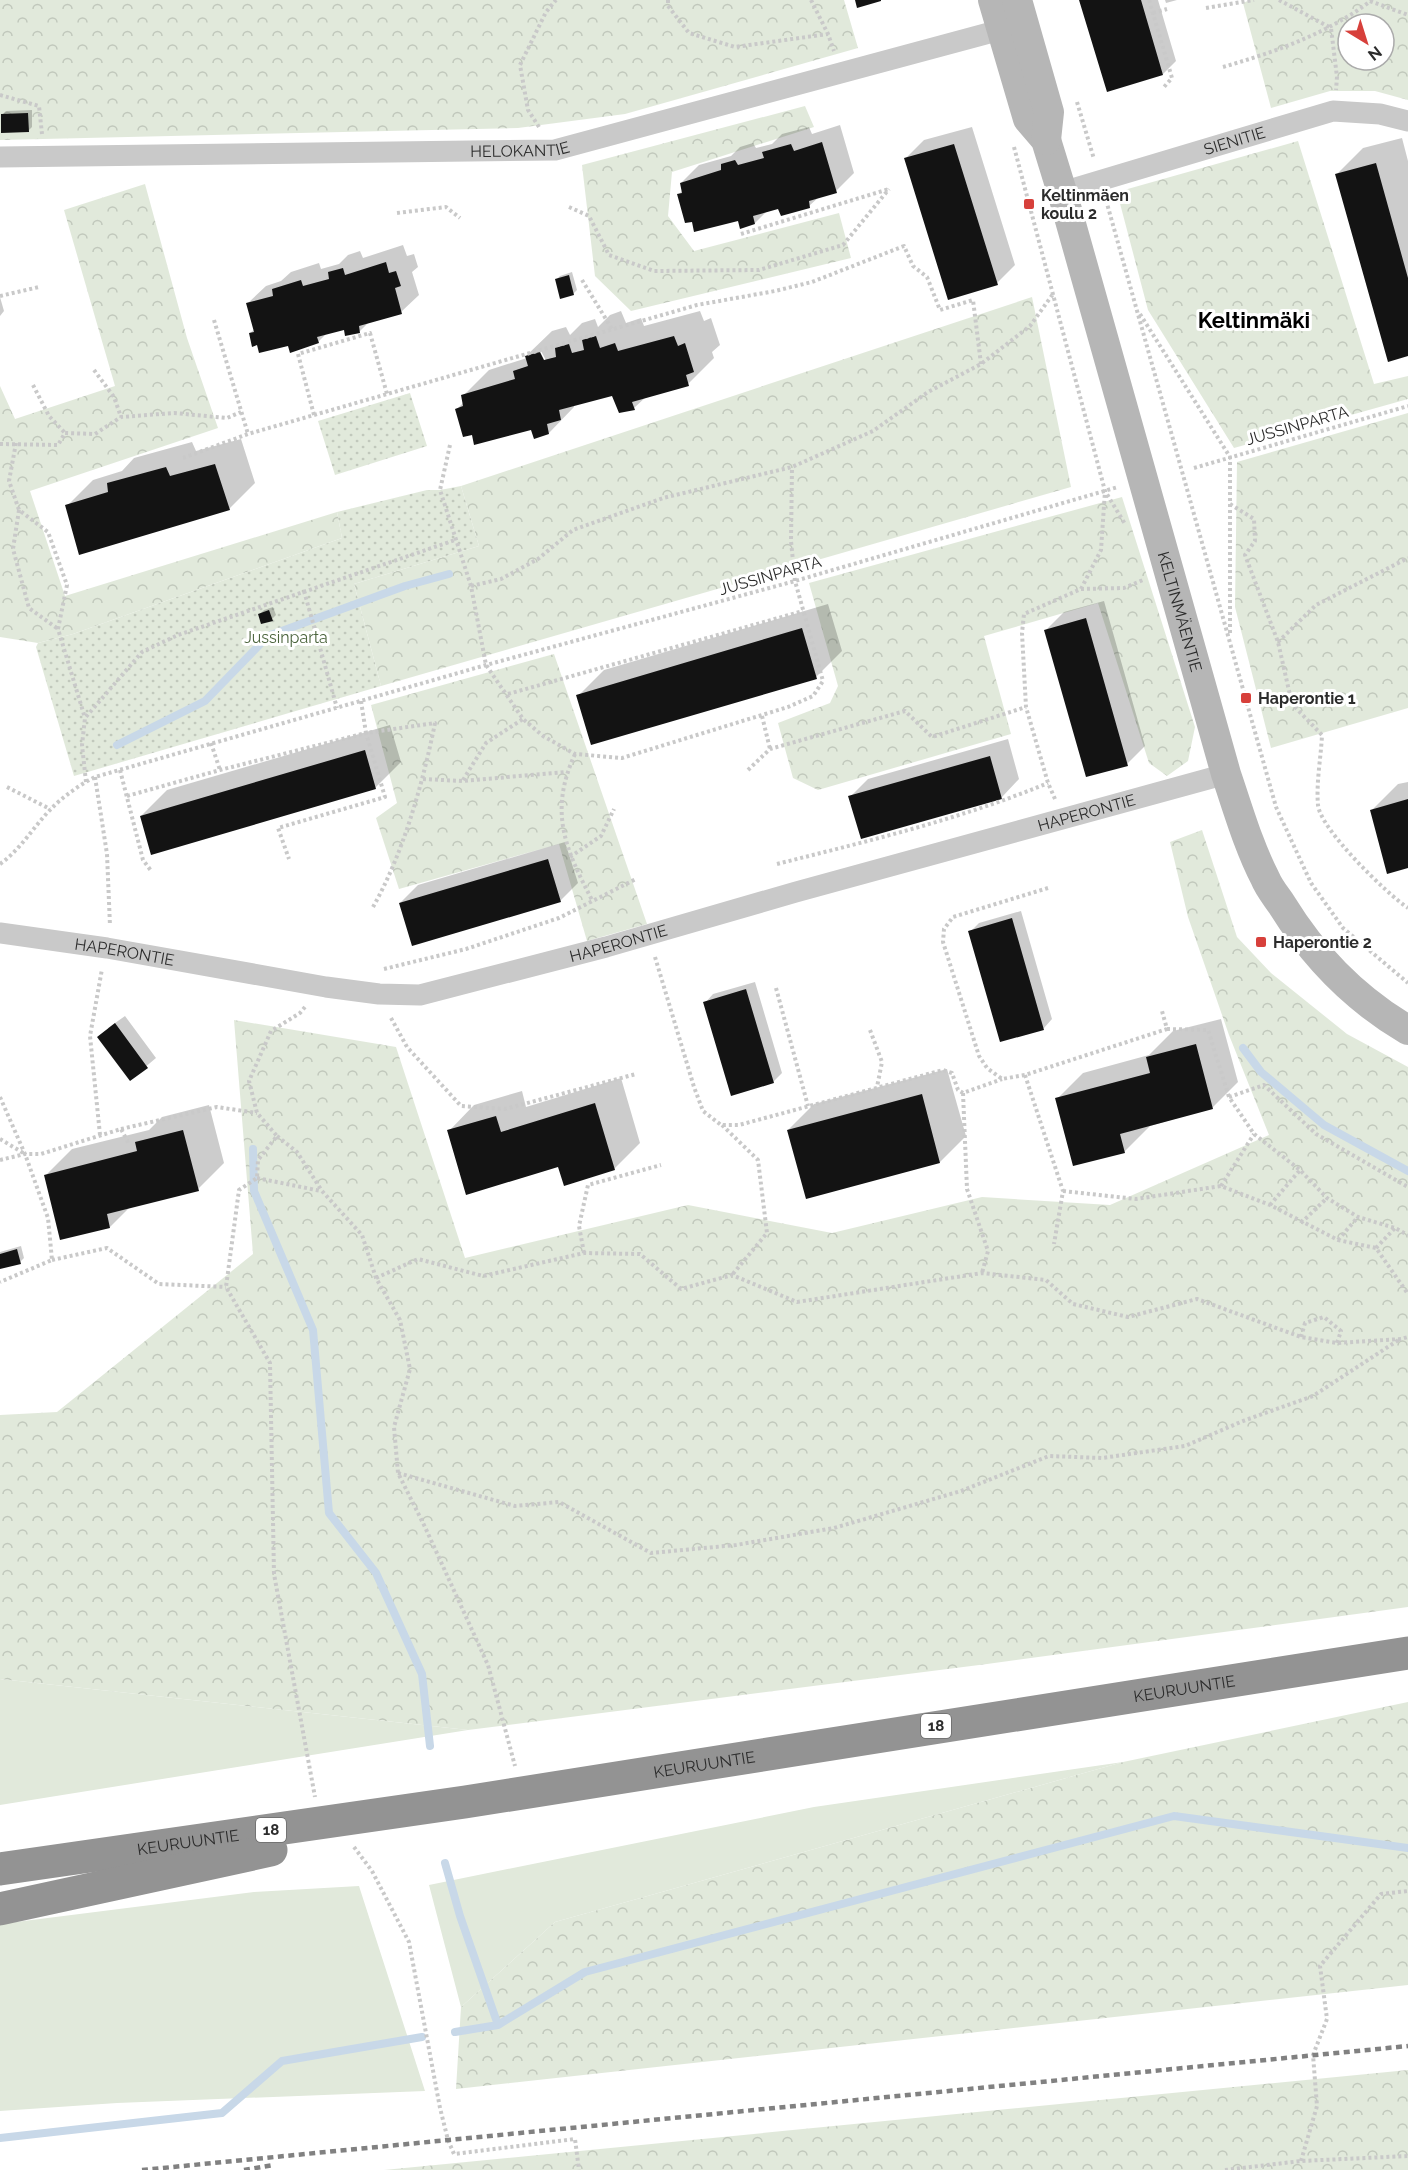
<svg xmlns="http://www.w3.org/2000/svg" width="1408" height="2170" font-family="Raleway,sans-serif">
	<style>
		.grass { fill: #e1e9db }
		.forest { fill: url(#forest-crowns); fill-rule: evenodd }
		.park { fill: url(#park-dots) }
		.shadow { fill: #0003; fill-rule: evenodd }
		.lines { fill: none; stroke-linecap: round; stroke-linejoin: round }
		.stream { stroke: #c8d8e8; stroke-width: 8 }
		.building { fill: #131313 }
		.path { stroke: #c9c9c9; stroke-width: 4; stroke-dasharray: 3 3; stroke-linecap: butt }
		.street { stroke: #c9c9c9; stroke-width: 21 }
		.secondary { stroke: #b6b6b6; stroke-width: 30 }
		.highway { stroke: #939393; stroke-width: 33 }
		.rail { stroke: #818181; stroke-width: 4.5; stroke-dasharray: 6 4.5; stroke-linecap: butt }
		.poi-dot { fill: #d7403b; stroke: #fff; stroke-width: 2 }
		.labels { text-anchor: middle; stroke-width: 6; stroke-linejoin: round; paint-order: stroke }
		.shield { fill: #fff; stroke: #6b6b6b; stroke-width: 1.5 }
		.shield-label { font-size: 15px; font-weight: bold; fill: #2c2c2c }
		.street-label { font-size: 16px; fill: #2c2c2c; stroke: #fff }
		.poi-label { font-size: 16px; font-weight: bold; fill: #2c2c2c; stroke: #fff; text-anchor: start }
		.park-label { font-size: 16px; fill: #4b643d; stroke: #fff }
		.district-label { font-size: 22px; font-weight: bold; fill: #000; stroke: #fff }
	</style>
	<defs>
		<pattern id="forest-crowns" width="20" height="18" patternUnits="userSpaceOnUse" patternTransform="scale(1.5)"><rect width="20" height="18" fill="#e1e9db"/><path d="M2 6a3 3 0 1 1 6 0M12 15a3 3 0 1 1 6 0" fill="none" stroke="#c1c8bc"/></pattern>
		<pattern id="park-dots" width="8" height="8" patternUnits="userSpaceOnUse" patternTransform="scale(1.5)"><rect width="8" height="8" fill="#e1e9db"/><path d="M2 2h.1M6 6h.1" fill="none" stroke="#c1c8bc" stroke-width="1.8" stroke-linecap="round"/></pattern>
	</defs>
	<rect width="100%" height="100%" fill="#fff"/>
	<path class="grass" d="M 0,1679 L 468,1730 L 0,1805 Z
		M 1123,1762 L 555,1922 L 461,2007 L 429,1885 L 814,1807 Z
		M 359,1886 L 425,2091 L 117,2103 L 0,2111 L 0,1924 L 254,1892 Z"/>
	<path class="forest" d="M 0,0 L 844,0 L 858,48 L 625,114 L 518,128 L 0,140 Z
		M 1250,0 L 1408,0 L 1408,100 L 1375,91 L 1330,91 L 1271,108 L 1243,3 ZM 1348,24 L 1384,24 L 1384,60 L 1348,60 Z
		M 805,106 L 814,127 L 672,172 L 668,216 L 694,251 L 839,213 L 851,258 L 631,311 L 595,276 L 582,165 Z
		M 1298,141 L 1374,384 L 1408,376 L 1408,399 L 1234,448 L 1148,310 L 1117,192 Z
		M 145,184 L 187,338 L 218,428 L 30,491 L 65,596 L 337,512 L 342,538 L 73,634 L 38,643 L 0,637 L 0,386 L 15,419 L 115,386 L 64,210 Z
		M 1032,297 L 1071,487 L 381,686 L 354,584 L 479,546 L 461,486 Z
		M 1408,413 L 1408,708 L 1271,748 L 1235,607 L 1237,462 Z
		M 1122,497 L 1195,727 L 1188,761 L 1167,776 L 1149,763 L 1098,603 L 984,636 L 1011,734 L 818,790 L 793,778 L 778,723 L 830,703 L 838,686 L 809,583 Z
		M 554,654 L 647,924 L 587,941 L 559,844 L 399,889 L 376,818 L 397,803 L 371,705 Z
		M 1202,830 L 1237,937 L 1271,973 L 1347,1034 L 1408,1067 L 1408,1607 L 987,1664 L 468,1730 L 0,1679 L 0,1415 L 57,1412 L 253,1254 L 234,1020 L 396,1047 L 465,1258 L 688,1205 L 832,1233 L 982,1197 L 1110,1205 L 1269,1135 L 1229,1035 L 1188,917 L 1170,842 Z
		M 1408,1702 L 1408,1985 L 456,2089 L 461,2007 L 555,1922 L 1123,1762 Z
		M 1408,2070 L 1408,2170 L 384,2170 Z"/>
	<path class="park" d="M 410,393 L 427,446 L 335,475 L 318,421 Z
		M 461,486 L 479,546 L 354,584 L 381,686 L 74,776 L 36,647 L 38,643 L 73,634 L 342,538 L 337,512 L 427,490 L 440,490 Z"/>
	<path class="shadow" d="M 1080,0 L 1158,0 L 1176,61 L 1163,74 Z
		M 1165,0 L 1177,0 L 1166,3 Z
		M 32,110 L 32,127 L 28,131 L 2,115 L 6,111 Z
		M 840,125 L 854,173 L 836,191 L 820,196 L 809,206 L 779,207 L 767,211 L 755,223 L 738,219 L 693,221 L 678,195 L 683,190 L 681,183 L 699,165 L 731,156 L 740,147 L 753,143 L 756,148 L 772,144 L 782,134 L 809,127 L 812,134 Z
		M 972,127 L 1015,265 L 997,283 L 906,158 L 924,140 Z
		M 1402,138 L 1408,161 L 1408,355 L 1337,174 L 1363,148 Z
		M 403,245 L 407,256 L 414,254 L 418,267 L 412,272 L 419,295 L 401,312 L 370,321 L 360,331 L 346,328 L 327,333 L 318,342 L 259,344 L 250,333 L 255,329 L 248,303 L 266,286 L 281,281 L 291,272 L 319,263 L 321,269 L 339,264 L 348,255 L 360,251 L 363,258 Z
		M 572,272 L 577,290 L 573,294 L 556,280 L 560,276 Z
		M 0,297 L 4,311 L 0,316 Z
		M 621,311 L 626,323 L 641,318 L 644,326 L 700,311 L 704,321 L 711,318 L 720,345 L 712,352 L 714,358 L 688,384 L 647,396 L 634,408 L 620,412 L 613,394 L 574,405 L 574,407 L 549,433 L 532,428 L 473,433 L 457,409 L 464,402 L 463,396 L 489,370 L 527,358 L 526,356 L 552,331 L 566,327 L 570,335 L 582,323 L 595,319 L 598,327 L 610,315 ZM 541,351 L 549,366 L 546,367 L 539,353 Z
		M 241,439 L 255,483 L 229,509 L 67,506 L 93,480 L 122,471 L 134,458 L 192,442 L 196,451 Z
		M 1104,601 L 1145,746 L 1127,764 L 1046,630 L 1064,612 Z
		M 828,604 L 842,651 L 816,677 L 578,696 L 604,670 Z
		M 273,607 L 276,615 L 272,619 L 260,614 L 264,610 Z
		M 390,725 L 401,762 L 375,788 L 141,816 L 167,790 Z
		M 1008,739 L 1019,779 L 1002,797 L 862,837 L 850,797 L 868,779 Z
		M 1408,782 L 1408,867 L 1372,810 L 1398,784 Z
		M 565,842 L 578,883 L 560,901 L 400,903 L 418,885 Z
		M 1021,911 L 1052,1019 L 1044,1028 L 1001,1040 L 970,932 L 979,923 Z
		M 755,982 L 782,1073 L 773,1082 L 705,1003 L 713,994 Z
		M 125,1016 L 156,1058 L 131,1079 L 108,1028 Z
		M 1221,1019 L 1238,1082 L 1212,1108 L 1150,1126 L 1124,1152 L 1057,1099 L 1083,1073 L 1149,1055 L 1173,1031 Z
		M 947,1069 L 966,1136 L 940,1162 L 788,1130 L 814,1104 Z
		M 621,1078 L 640,1143 L 614,1169 L 559,1165 L 449,1131 L 474,1105 L 522,1091 L 526,1107 Z
		M 209,1105 L 224,1163 L 198,1189 L 130,1207 L 110,1227 L 46,1175 L 72,1149 L 149,1130 L 162,1117 Z
		M 21,1246 L 24,1258 L 20,1262 L 0,1268 L 0,1252 Z"/>
	<g class="lines">
		<path class="stream" d="M 117,745 L 205,701 L 268,636 L 405,586 L 449,574
			M 1243,1048 L 1261,1072 L 1324,1125 L 1408,1171
			M 253,1149 L 254,1191 L 313,1330 L 329,1513 L 376,1573 L 422,1674 L 430,1746
			M 445,1863 L 460,1916 L 498,2025
			M 455,2032 L 498,2025 L 585,1972 L 1174,1816 L 1408,1848
			M 0,2138 L 222,2113 L 282,2061 L 422,2037"/>
	</g>
	<path class="building" d="M 855,0 L 881,0 L 881,1 L 857,8 Z
		M 1079,0 L 1141,0 L 1163,75 L 1107,92 Z
		M 28,113 L 29,132 L 1,133 L 1,114 Z
		M 822,142 L 837,193 L 809,201 L 810,208 L 781,216 L 778,209 L 753,216 L 755,224 L 740,229 L 738,221 L 694,232 L 692,222 L 685,223 L 677,194 L 682,193 L 680,183 L 721,170 L 721,164 L 735,160 L 738,165 L 764,158 L 762,152 L 791,144 L 794,151 Z
		M 954,144 L 998,285 L 948,300 L 904,158 Z
		M 1376,163 L 1408,278 L 1408,356 L 1388,362 L 1335,174 Z
		M 386,262 L 389,273 L 396,271 L 401,286 L 395,288 L 402,314 L 359,326 L 360,333 L 345,336 L 344,330 L 317,337 L 319,343 L 290,353 L 288,346 L 259,353 L 257,345 L 252,347 L 249,333 L 254,332 L 246,303 L 273,296 L 272,289 L 301,280 L 303,286 L 329,279 L 328,272 L 343,268 L 345,275 Z
		M 569,275 L 574,295 L 560,299 L 555,279 Z
		M 596,336 L 600,348 L 615,343 L 618,351 L 674,336 L 678,346 L 685,343 L 694,372 L 686,375 L 689,386 L 632,402 L 635,410 L 619,413 L 612,396 L 559,410 L 561,420 L 547,424 L 549,434 L 534,439 L 531,430 L 474,445 L 472,435 L 463,437 L 455,409 L 463,406 L 461,395 L 515,379 L 513,371 L 528,366 L 525,356 L 540,352 L 544,360 L 556,357 L 555,348 L 569,344 L 572,353 L 584,350 L 582,340 Z
		M 215,464 L 230,510 L 79,555 L 65,505 L 108,492 L 107,483 L 166,467 L 170,476 Z
		M 269,610 L 273,621 L 261,624 L 258,614 Z
		M 1086,618 L 1128,766 L 1086,777 L 1044,630 Z
		M 802,628 L 817,679 L 591,745 L 576,695 Z
		M 365,750 L 376,789 L 151,855 L 140,816 Z
		M 990,756 L 1002,799 L 861,839 L 848,796 Z
		M 1408,799 L 1408,868 L 1387,874 L 1370,810 Z
		M 548,859 L 561,902 L 412,946 L 399,903 Z
		M 1012,918 L 1044,1030 L 1000,1042 L 968,931 Z
		M 746,989 L 774,1083 L 731,1096 L 703,1002 Z
		M 115,1023 L 148,1068 L 130,1081 L 97,1037 Z
		M 1196,1044 L 1213,1109 L 1120,1134 L 1125,1153 L 1073,1166 L 1055,1098 L 1150,1073 L 1146,1057 Z
		M 922,1094 L 940,1163 L 806,1199 L 787,1130 Z
		M 595,1103 L 615,1170 L 564,1186 L 558,1167 L 466,1195 L 447,1130 L 496,1116 L 501,1132 Z
		M 183,1130 L 199,1191 L 107,1214 L 110,1228 L 60,1240 L 44,1175 L 137,1151 L 135,1142 Z
		M 17,1249 L 21,1264 L 0,1269 L 0,1254 Z"/>
	<g class="lines">
		<path class="path" d="M 668,0 L 668,6 L 689,33 L 735,47 L 828,34
			M 811,0 L 828,34 L 834,51
			M 1149,0 L 1172,78 L 1164,87
			M 1279,0 L 1331,28 L 1337,77 L 1336,90
			M 1370,1 L 1408,15
			M 1206,8 L 1254,0
			M 1153,13 L 1167,9
			M 1223,67 C 1275,52 1329,33 1372,0
			M 0,95 L 39,106 L 42,134
			M 1077,102 L 1094,159
			M 539,127 L 528,110 L 520,65 L 546,12 L 556,0
			M 1014,147 L 1105,491 L 1125,524
			M 1106,200 L 1276,807 L 1311,883 L 1343,928 L 1408,983
			M 569,207 L 589,216 L 609,255 L 654,271 L 759,270 L 843,245 L 889,189
			M 397,213 L 446,207 L 460,218
			M 741,234 L 889,189
			M 582,280 L 612,329
			M 0,296 L 39,287
			M 1140,314 L 1230,457 L 1230,635
			M 214,320 L 248,434
			M 94,370 L 114,397 L 121,417
			M 33,385 L 49,416 L 65,433
			M 314,415 L 298,354 L 370,333 L 387,394
			M 16,443 L 9,481 L 19,510 L 48,532 L 67,585 L 58,629 L 85,718
			M 0,444 L 58,445 L 65,433 L 95,434 L 121,417 L 174,413 L 227,418 L 241,412
			M 450,445 L 440,490 L 471,586 L 486,665 L 523,719 L 543,736 L 575,754 L 622,758 L 788,707 L 813,696 L 823,681 L 795,581 L 791,541 L 792,467
			M 183,458 L 248,434 L 697,305 L 775,291 L 812,282 L 904,246 L 913,266 L 927,277 L 940,310 L 973,300 L 981,364
			M 1194,468 L 1408,406
			M 1230,504 L 1254,519 L 1255,541 L 1245,555 L 1278,642 L 1292,704 L 1322,735 C 1321,757 1316,783 1318,805 C 1320,829 1387,894 1408,908
			M 19,510 L 13,549 L 29,608 L 58,629
			M 471,586 L 501,579 L 538,559 L 573,530 L 663,498 L 792,467 L 873,431 L 928,392 L 981,364 L 1030,326 L 1053,294
			M 1081,589 L 1101,550 L 1105,491
			M 304,591 L 337,708
			M 1278,642 L 1316,605 L 1408,558
			M 508,694 L 803,611
			M 361,701 L 366,733 L 435,723 C 423,783 403,854 373,907
			M 762,716 L 770,749
			M 211,743 L 220,770
			M 575,754 C 548,813 566,850 593,902
			M 120,770 L 143,860 L 152,872
			M 748,770 L 770,749 L 905,711 L 932,737 L 1026,707
			M 95,777 L 107,854 L 110,926
			M 423,779 L 462,781 L 566,772
			M 463,780 L 486,743 L 523,719
			M 86,782 L 82,745 L 85,718 L 142,652 L 178,635 L 455,540
			M 7,787 L 50,809
			M 127,796 L 220,770 L 366,733 L 385,797 L 278,828 L 289,859
			M 1055,799 L 1048,783 L 1026,707 L 1022,633 L 1024,614 L 1081,589 L 1124,588 L 1143,580
			M 570,857 L 601,836 L 614,809
			M 0,864 C 20,850 32,829 49,811 C 61,798 79,785 95,777 L 486,665 L 795,581 L 1118,487
			M 777,864 C 868,841 961,819 1048,783
			M 1048,888 L 953,917 L 944,929 L 943,942 L 979,1056 L 987,1068 L 1002,1079 L 1025,1075 L 1167,1029 L 1162,1011
			M 655,957 L 694,1087 L 703,1111 L 721,1125 L 739,1125 L 943,1070 L 952,1073 L 958,1090 L 963,1093 L 1002,1079
			M 384,969 L 466,949 L 559,918 L 636,879
			M 776,988 L 808,1106
			M 305,1007 L 300,1013 L 271,1031 L 249,1081 L 257,1113 L 277,1136 L 258,1160 L 257,1178 L 239,1190 L 226,1287 L 270,1363 L 274,1574 L 315,1797
			M 391,1018 L 407,1047 L 461,1106 L 505,1109 L 636,1074
			M 1167,1029 L 1208,1030 L 1229,1097 L 1254,1134 L 1300,1170 L 1327,1198 L 1358,1217 L 1395,1228 L 1408,1235
			M 870,1030 L 882,1062 L 877,1087
			M 1025,1075 L 1063,1191 L 1054,1244
			M 963,1093 L 967,1189 L 988,1251 L 982,1273
			M 0,1097 L 25,1154 L 48,1218 L 52,1260 L 0,1282
			M 1229,1097 L 1264,1085 L 1316,1134 L 1408,1187
			M 722,1125 L 758,1160 L 767,1233 L 732,1275
			M 121,1129 L 217,1107 L 257,1113
			M 100,1135 L 90,1036 L 102,969
			M 277,1136 L 297,1152 L 322,1191 L 362,1235 L 376,1278 L 400,1320 L 410,1369 L 394,1427 L 398,1473 L 425,1527 L 488,1665 L 515,1766
			M 0,1139 L 25,1154
			M 0,1160 L 25,1154 L 41,1154 L 121,1129 L 129,1144
			M 257,1178 L 321,1191
			M 1221,1186 L 1254,1134
			M 1063,1191 L 1136,1199 L 1221,1186 L 1270,1205 L 1338,1240 L 1376,1248 L 1408,1294
			M 1270,1205 L 1300,1170
			M 1301,1223 L 1327,1198
			M 1338,1240 L 1358,1217
			M 1376,1248 L 1395,1228
			M 584,1253 L 579,1226 L 588,1185 L 661,1165
			M 52,1260 L 107,1248 L 159,1284 L 226,1287
			M 376,1278 L 418,1259 L 483,1276 L 584,1253 L 640,1254 L 681,1289 L 732,1275 L 797,1302 L 982,1273 L 1046,1280 L 1073,1304 L 1128,1317 L 1197,1299 L 1301,1337 L 1337,1343 L 1401,1339 L 1408,1337
			M 1301,1337 L 1305,1323 L 1324,1317 L 1341,1331 L 1337,1343
			M 398,1473 L 515,1506 L 559,1502 L 651,1553 L 736,1545 L 834,1528 L 961,1491 L 1049,1456 L 1102,1458 L 1185,1446 L 1243,1421 L 1313,1396 L 1400,1339
			M 354,1847 L 372,1871 L 409,1942 L 440,2108 L 448,2140 L 454,2154 L 575,2139 L 579,2170
			M 1301,2161 L 1317,2106 L 1313,2055 L 1327,2019 L 1320,1966 L 1381,1894 L 1408,1891
			M 1225,2170 L 1301,2161 L 1408,2156"/>
		<g class="street">
			<path id="s1" d="M 0,157 L 555,150 L 1015,26"/>
			<path id="s2" d="M 1062,192 L 1333,111 L 1380,114 L 1408,121"/>
			<path id="s3" d="M 0,933 L 107,948 L 326,987 L 379,994 L 420,995 L 606,947 L 796,892 L 1226,774"/>
		</g>
		<g class="secondary">
			<path id="s4" d="M 993,0 L 1028,119 L 1046,140 L 1062,192 L 1226,774 C 1238,809 1248,845 1265,878 C 1269,888 1276,896 1282,905 C 1314,957 1355,999 1408,1030"/>
			<path d="M 1017,0 L 1049,112 L 1046,140"/>
		</g>
		<g class="highway">
			<path id="s5" d="M 0,1869 L 465,1802 L 1408,1653"/>
			<path d="M 0,1909 L 271,1850"/>
		</g>
		<path class="rail" d="M 142,2170 L 1408,2046
			M 244,2170 L 273,2165"/>
	</g>
	<g class="poi-dot">
		<rect x="1023" y="198" width="12" height="12" rx="3"/>
		<rect x="1240" y="692" width="12" height="12" rx="3"/>
		<rect x="1255" y="936" width="12" height="12" rx="3"/>
	</g>
	<g class="labels">
		<g class="shield">
			<rect x="921" y="1714" width="30" height="24" rx="4.5"/>
			<rect x="256" y="1818" width="30" height="24" rx="4.5"/>
		</g>
		<g class="shield-label">
			<text x="936" y="1731">18</text>
			<text x="271" y="1835">18</text>
		</g>
		<g class="street-label">
			<text dy="6" stroke="none"><textPath href="#s2" startOffset="180">SIENITIE</textPath></text>
			<text dy="6" stroke="none"><textPath href="#s1" startOffset="520">HELOKANTIE</textPath></text>
			<text transform="translate(1297 425) rotate(-16)" y="6">JUSSINPARTA</text>
			<text transform="translate(770 575) rotate(-16)" y="6">JUSSINPARTA</text>
			<text dy="6" stroke="none"><textPath href="#s4" startOffset="642">KELTINMÄENTIE</textPath></text>
			<text dy="6" stroke="none"><textPath href="#s3" startOffset="1116">HAPERONTIE</textPath></text>
			<text dy="6" stroke="none"><textPath href="#s3" startOffset="630">HAPERONTIE</textPath></text>
			<text dy="6" stroke="none"><textPath href="#s3" startOffset="126">HAPERONTIE</textPath></text>
			<text dy="6" stroke="none"><textPath href="#s5" startOffset="1198">KEURUUNTIE</textPath></text>
			<text dy="6" stroke="none"><textPath href="#s5" startOffset="712">KEURUUNTIE</textPath></text>
			<text dy="6" stroke="none"><textPath href="#s5" startOffset="190">KEURUUNTIE</textPath></text>
		</g>
		<g class="poi-label">
			<text x="1041" y="201">Keltinmäen<tspan x="1041" dy="18">koulu 2</tspan></text>
			<text x="1258" y="704">Haperontie 1</text>
			<text x="1273" y="948">Haperontie 2</text>
		</g>
		<g class="park-label">
			<text x="286" y="643">Jussinparta</text>
		</g>
		<g class="district-label">
			<text x="1254" y="328">Keltinmäki</text>
		</g>
	</g>
	<g transform="translate(1366 42) rotate(142)"><circle r="28" fill="#ffffff" stroke="#ababab" stroke-width="1.5"/>
	<path d="M0-4.5L10 22L0 15L-10 22Z" fill="#d7403b"/>
	<text y="-9" font-size="16" font-weight="bold" text-anchor="middle" fill="#2c2c2c">N</text>
	</g>
</svg>
